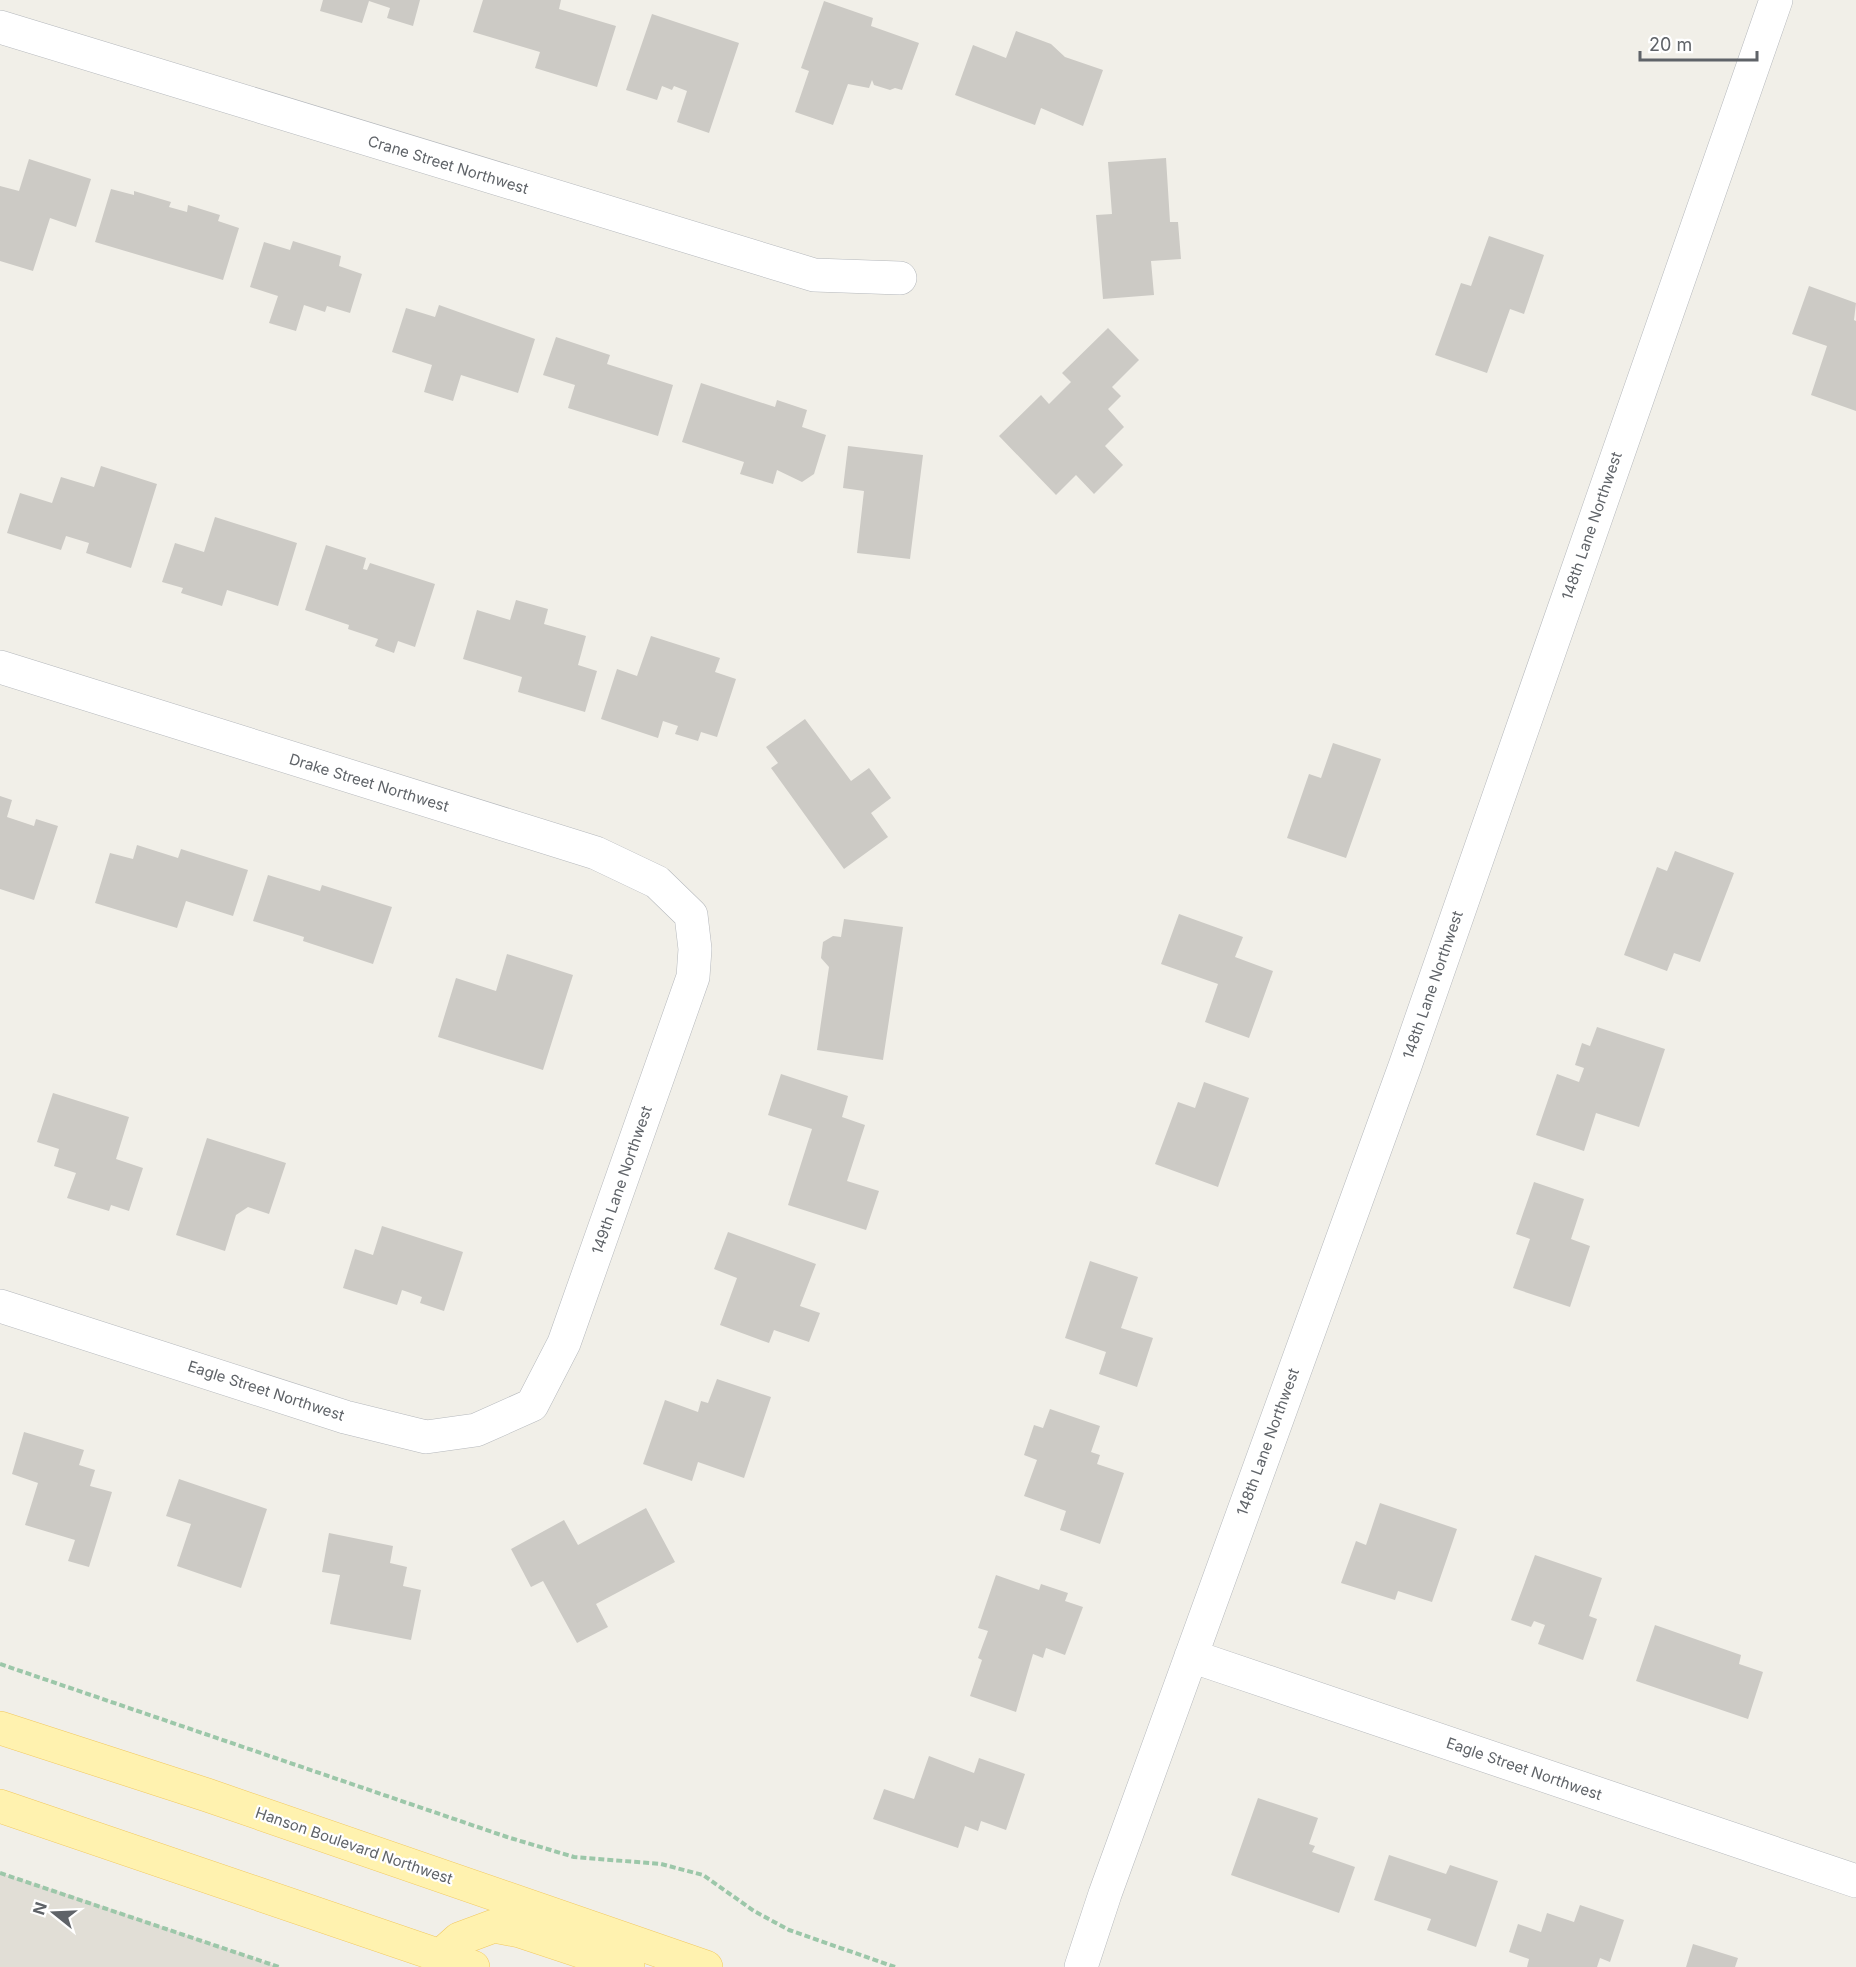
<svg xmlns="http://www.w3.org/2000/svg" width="1856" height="1967" font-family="Inter,sans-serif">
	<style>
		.education { fill: #e1ded6 }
		.building { fill: #cccac5 }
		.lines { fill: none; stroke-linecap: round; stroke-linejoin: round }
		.minor-casing { stroke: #b5b8bc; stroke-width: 34 }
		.major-casing { stroke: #f2c960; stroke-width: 34 }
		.path { stroke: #9cc7a9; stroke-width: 4; stroke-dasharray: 6 3; stroke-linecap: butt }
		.minor { stroke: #fff; stroke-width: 33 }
		.major { stroke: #fff2af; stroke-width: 33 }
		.labels { text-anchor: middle; stroke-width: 4.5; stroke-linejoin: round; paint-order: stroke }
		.street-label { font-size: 15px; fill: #5f6368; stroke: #fff }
	</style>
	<rect width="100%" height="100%" fill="#f1efe8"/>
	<path class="education" d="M 0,1873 L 73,1896 L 279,1967 L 0,1967 Z"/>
	<path class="building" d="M 323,0 L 420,0 L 413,26 L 387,18 L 390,8 L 369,1 L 362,23 L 320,11 Z
		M 483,0 L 561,0 L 559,9 L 616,26 L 597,87 L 535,68 L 540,52 L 473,32 Z
		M 824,1 L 873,18 L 871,26 L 919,43 L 902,90 L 895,88 L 890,90 L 874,85 L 872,80 L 869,88 L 848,84 L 833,125 L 795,112 L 809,71 L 801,68 Z
		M 652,14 L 739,43 L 709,133 L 677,122 L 687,91 L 674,86 L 672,90 L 662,86 L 657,100 L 626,90 Z
		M 1016,31 L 1051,44 L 1065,57 L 1103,70 L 1083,126 L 1041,108 L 1035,125 L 955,95 L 973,45 L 1006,58 Z
		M 1166,158 L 1170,222 L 1178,222 L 1181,259 L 1151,261 L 1154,295 L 1103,299 L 1096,215 L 1112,214 L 1108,162 Z
		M 29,159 L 91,179 L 76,227 L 50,218 L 33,271 L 0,261 L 0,186 L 19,191 Z
		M 111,189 L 134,195 L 134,191 L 171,202 L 169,207 L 187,212 L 188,205 L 220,215 L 218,221 L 239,228 L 223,280 L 95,242 Z
		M 1489,236 L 1544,255 L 1524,314 L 1510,309 L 1487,373 L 1435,355 L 1461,283 L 1471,286 Z
		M 293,241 L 341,256 L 339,266 L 362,274 L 350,313 L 327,306 L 325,312 L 304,305 L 296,331 L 269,323 L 278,296 L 250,287 L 264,242 L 290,250 Z
		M 1809,286 L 1856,303 L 1854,320 L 1856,321 L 1856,411 L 1811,395 L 1827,346 L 1792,334 Z
		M 439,305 L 535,339 L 518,393 L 461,375 L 453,401 L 424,392 L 432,365 L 392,352 L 406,308 L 435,317 Z
		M 1108,328 L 1139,360 L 1112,387 L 1121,396 L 1108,409 L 1124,427 L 1105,446 L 1123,465 L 1094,494 L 1076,475 L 1056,495 L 999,436 L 1041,395 L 1049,404 L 1071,382 L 1062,373 Z
		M 556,337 L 610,355 L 607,364 L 673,385 L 658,436 L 568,408 L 575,385 L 543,375 Z
		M 701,383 L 775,407 L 777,400 L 807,410 L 802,427 L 826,435 L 814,474 L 802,482 L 777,470 L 773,484 L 740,474 L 744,462 L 682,442 Z
		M 848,446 L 923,455 L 910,559 L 857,553 L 864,491 L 843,488 Z
		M 101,466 L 157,484 L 131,568 L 86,553 L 89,543 L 66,536 L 61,550 L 7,533 L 20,493 L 52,503 L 61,477 L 94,487 Z
		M 215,517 L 297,543 L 278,606 L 227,590 L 222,606 L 181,593 L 183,588 L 162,582 L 175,543 L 204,552 Z
		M 326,545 L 366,558 L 363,569 L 367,570 L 370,563 L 435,584 L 415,647 L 398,641 L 394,653 L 375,646 L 378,639 L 348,629 L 349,625 L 305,610 Z
		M 516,600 L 548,609 L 544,624 L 586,636 L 578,665 L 597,671 L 585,712 L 518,692 L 522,677 L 463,659 L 477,610 L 510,620 Z
		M 651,636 L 720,658 L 715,672 L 736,679 L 717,737 L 701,732 L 698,741 L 675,734 L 678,726 L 663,721 L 658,738 L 601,719 L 617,669 L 637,676 Z
		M 805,719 L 851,781 L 869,768 L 891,798 L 871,813 L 888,837 L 844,869 L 771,768 L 778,763 L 766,747 Z
		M 1333,743 L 1381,759 L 1346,858 L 1287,838 L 1309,774 L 1321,778 Z
		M 0,796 L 12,800 L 7,817 L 34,826 L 36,819 L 58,826 L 34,900 L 0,889 Z
		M 137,845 L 178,858 L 181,849 L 248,870 L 233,916 L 186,901 L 177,928 L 95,903 L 110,853 L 133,859 Z
		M 1675,851 L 1734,873 L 1700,962 L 1674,953 L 1667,971 L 1624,955 L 1657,867 L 1667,871 Z
		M 268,875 L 320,891 L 322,885 L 392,907 L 373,964 L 303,941 L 304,937 L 253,921 Z
		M 1179,914 L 1243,937 L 1235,957 L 1273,971 L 1249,1038 L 1205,1022 L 1218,984 L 1161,964 Z
		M 844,919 L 903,927 L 883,1060 L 817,1050 L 829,967 L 821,958 L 823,942 L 833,936 L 841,937 Z
		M 507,954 L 573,975 L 543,1070 L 438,1037 L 456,978 L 496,991 Z
		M 1597,1027 L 1665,1049 L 1639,1127 L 1596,1113 L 1584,1151 L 1536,1135 L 1557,1074 L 1579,1082 L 1584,1068 L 1575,1065 L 1582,1043 L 1590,1046 Z
		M 781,1074 L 848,1096 L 842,1117 L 865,1125 L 847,1181 L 879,1191 L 866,1230 L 788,1205 L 812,1129 L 768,1115 Z
		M 1204,1082 L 1249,1098 L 1218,1187 L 1155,1164 L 1178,1102 L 1195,1108 Z
		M 53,1093 L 129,1117 L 116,1159 L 143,1168 L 129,1211 L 111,1205 L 109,1211 L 67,1198 L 76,1173 L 54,1166 L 59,1149 L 37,1142 Z
		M 207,1138 L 286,1163 L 269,1214 L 248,1207 L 236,1215 L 225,1251 L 176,1235 Z
		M 1534,1182 L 1584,1199 L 1571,1239 L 1590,1246 L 1570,1307 L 1513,1288 L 1530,1239 L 1516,1234 Z
		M 382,1226 L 463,1252 L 444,1311 L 420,1303 L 422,1297 L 402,1290 L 397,1305 L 343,1288 L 355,1249 L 373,1255 Z
		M 728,1232 L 816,1264 L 800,1306 L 820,1313 L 809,1342 L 774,1330 L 769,1343 L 720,1325 L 737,1278 L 714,1269 Z
		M 1090,1261 L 1138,1277 L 1121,1328 L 1153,1338 L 1137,1387 L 1099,1374 L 1106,1352 L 1065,1338 Z
		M 717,1379 L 771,1397 L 744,1478 L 698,1462 L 692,1481 L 643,1464 L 665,1400 L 698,1412 L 701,1401 L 708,1403 Z
		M 1050,1409 L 1100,1426 L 1091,1452 L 1100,1455 L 1097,1464 L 1124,1473 L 1100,1544 L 1060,1530 L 1066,1511 L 1024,1496 L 1037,1460 L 1024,1455 L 1034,1425 L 1043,1428 Z
		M 24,1432 L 84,1450 L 79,1465 L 95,1470 L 90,1486 L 112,1492 L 89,1567 L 68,1561 L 75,1540 L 25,1525 L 38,1483 L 12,1474 Z
		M 179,1479 L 267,1509 L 241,1588 L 177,1566 L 191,1524 L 166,1516 Z
		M 1380,1503 L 1457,1529 L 1432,1602 L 1398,1591 L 1395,1600 L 1341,1583 L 1356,1541 L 1366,1545 Z
		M 646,1508 L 675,1562 L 596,1604 L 608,1627 L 577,1643 L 543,1581 L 531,1587 L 511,1549 L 564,1520 L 578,1545 Z
		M 329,1533 L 393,1546 L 390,1563 L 407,1567 L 403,1586 L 421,1590 L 411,1640 L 330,1624 L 340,1575 L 322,1572 Z
		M 1535,1555 L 1602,1578 L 1589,1616 L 1597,1619 L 1583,1660 L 1538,1644 L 1545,1625 L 1534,1621 L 1531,1627 L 1511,1620 Z
		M 996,1575 L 1039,1590 L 1041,1584 L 1068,1593 L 1065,1601 L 1083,1607 L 1065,1655 L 1046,1648 L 1043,1658 L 1033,1654 L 1016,1712 L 970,1696 L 982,1660 L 978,1658 L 988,1631 L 978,1628 Z
		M 1655,1625 L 1741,1655 L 1739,1664 L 1763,1672 L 1748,1719 L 1636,1681 Z
		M 929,1756 L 974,1773 L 979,1758 L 1025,1774 L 1006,1830 L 981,1821 L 978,1831 L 965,1826 L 958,1848 L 873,1819 L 884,1789 L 914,1799 Z
		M 1258,1798 L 1318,1818 L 1309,1844 L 1315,1846 L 1312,1852 L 1355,1867 L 1339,1913 L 1231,1875 Z
		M 1389,1855 L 1446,1874 L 1450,1865 L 1498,1881 L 1476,1947 L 1427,1930 L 1431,1919 L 1374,1900 Z
		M 1580,1905 L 1624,1920 L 1610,1962 L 1600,1958 L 1597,1967 L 1527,1967 L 1529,1959 L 1509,1952 L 1518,1924 L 1541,1932 L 1547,1913 L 1574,1922 Z
		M 1693,1944 L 1738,1958 L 1735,1967 L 1686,1967 Z"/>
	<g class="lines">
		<defs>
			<path id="minor" d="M 0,27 L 814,275 L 900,278
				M 0,667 L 596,853 L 657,882 L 691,915 L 695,949 L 693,977 L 564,1343 L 532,1405 L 476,1430 L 426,1437 L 345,1417 L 0,1306
				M 1191,1656 L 1856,1881
				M 1081,1967 L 1105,1894 L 1405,1066 L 1776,0"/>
			<path id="major" d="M 0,1728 L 207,1795 L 706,1967
				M 0,1806 L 473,1967
				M 440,1956 L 459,1939 L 494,1926 L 520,1931 L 628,1967"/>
		</defs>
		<use href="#minor" class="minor-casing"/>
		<use href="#major" class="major-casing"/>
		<path class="path" d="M 0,1664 L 507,1837 L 574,1857 L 661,1864 L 703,1875 L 754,1911 L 789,1930 L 895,1967
			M 0,1873 L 279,1967"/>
		<use href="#minor" class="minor"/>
		<use href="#major" class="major"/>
	</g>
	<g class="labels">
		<g class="street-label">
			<text transform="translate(448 165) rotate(17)" y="5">Crane Street Northwest</text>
			<text transform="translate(1592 526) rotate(-71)" y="5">148th Lane Northwest</text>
			<text transform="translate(369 783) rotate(17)" y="5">Drake Street Northwest</text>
			<text transform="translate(1433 985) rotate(-71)" y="5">148th Lane Northwest</text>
			<text transform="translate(622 1180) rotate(-71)" y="5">149th Lane Northwest</text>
			<text transform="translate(266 1391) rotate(18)" y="5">Eagle Street Northwest</text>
			<text transform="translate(1268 1442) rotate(-70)" y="5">148th Lane Northwest</text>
			<text transform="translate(1524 1769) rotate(19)" y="5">Eagle Street Northwest</text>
			<text transform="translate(354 1846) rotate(19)" y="5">Hanson Boulevard Northwest</text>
		</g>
	</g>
	<g transform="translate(54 1913) rotate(288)" stroke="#ffffff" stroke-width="4.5" paint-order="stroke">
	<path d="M0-4.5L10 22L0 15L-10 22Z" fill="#5f6368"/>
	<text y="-9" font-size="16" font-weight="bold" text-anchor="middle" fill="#5f6368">N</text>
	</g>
	<path d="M1640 51v9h117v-9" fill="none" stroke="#5f6368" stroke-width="3"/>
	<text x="1649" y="51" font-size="18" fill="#5f6368" stroke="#ffffff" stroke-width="4.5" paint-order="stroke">20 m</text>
</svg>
